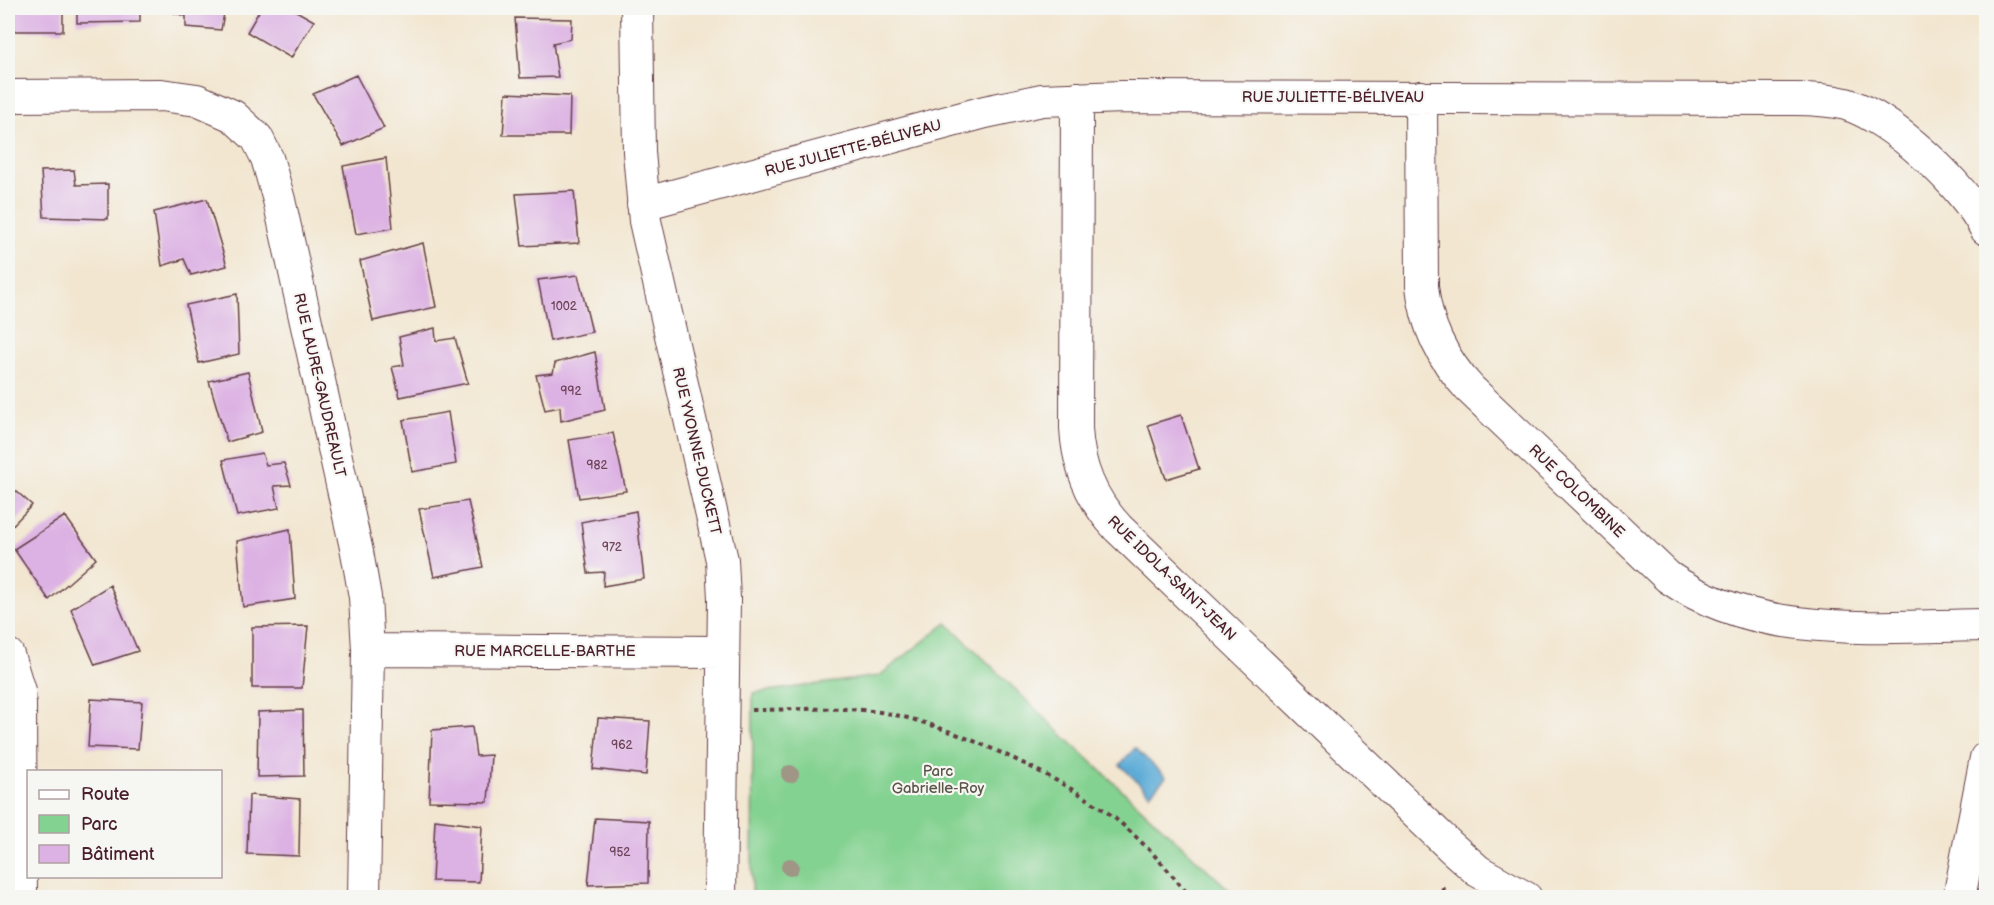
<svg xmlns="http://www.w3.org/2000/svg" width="1994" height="905" font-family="'Balsamiq Sans',sans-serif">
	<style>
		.green { fill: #84d291; stroke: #67785e; stroke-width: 1.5 }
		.water { fill: #5dacd7; stroke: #546681; stroke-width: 1.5 }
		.building { fill: #dcb1e3 }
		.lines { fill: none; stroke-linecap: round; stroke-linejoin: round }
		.street-casing { stroke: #633d44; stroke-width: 34 }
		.path { stroke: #633d44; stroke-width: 4; stroke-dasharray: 4.5 4.5; stroke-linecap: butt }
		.street { stroke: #fff; stroke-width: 32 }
		.tree { fill: #9f9686 }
		.labels { text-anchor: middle; stroke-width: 4.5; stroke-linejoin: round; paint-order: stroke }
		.number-label { font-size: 12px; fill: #6e4459 }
		.street-label { font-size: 15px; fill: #4a1f2b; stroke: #f6f6f2 }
		.park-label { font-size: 15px; fill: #5b554a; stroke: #f6f6f2 }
	</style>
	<rect width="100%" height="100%" fill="#f6f6f2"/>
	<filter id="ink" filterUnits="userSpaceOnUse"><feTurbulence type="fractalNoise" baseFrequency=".0167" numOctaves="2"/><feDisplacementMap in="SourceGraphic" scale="12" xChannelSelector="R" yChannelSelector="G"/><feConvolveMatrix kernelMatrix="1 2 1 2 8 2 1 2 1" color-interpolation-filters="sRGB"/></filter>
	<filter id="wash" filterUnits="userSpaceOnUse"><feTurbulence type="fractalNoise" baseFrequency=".008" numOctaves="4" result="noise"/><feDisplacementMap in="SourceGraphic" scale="24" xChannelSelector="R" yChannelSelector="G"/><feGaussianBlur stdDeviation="1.35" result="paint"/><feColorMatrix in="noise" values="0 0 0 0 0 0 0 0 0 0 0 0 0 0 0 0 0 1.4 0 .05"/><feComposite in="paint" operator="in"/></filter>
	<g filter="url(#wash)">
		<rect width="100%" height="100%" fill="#f2e6d0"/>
		<path class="green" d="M 947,623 L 1055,728 L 1237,897 L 752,897 L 753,693 L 879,676 Z"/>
		<path class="water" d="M 1135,748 L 1166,777 L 1150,794 L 1120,765 Z"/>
		<g id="blocks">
			<path class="building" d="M 8,8 L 63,8 L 63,31 L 8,31 Z
				M 77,8 L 140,8 L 140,22 L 77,23 Z
				M 165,8 L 225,8 L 221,30 L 186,27 L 186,16 L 164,10 Z
				M 261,8 L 291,8 L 314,21 L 291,58 L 247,32 Z
				M 515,18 L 572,19 L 571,39 L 553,43 L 558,77 L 520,78 Z
				M 356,75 L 384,128 L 343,146 L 313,94 Z
				M 506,93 L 570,96 L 569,135 L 503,135 Z
				M 386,158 L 393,228 L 356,234 L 343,166 Z
				M 74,170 L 76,185 L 108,184 L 108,219 L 44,217 L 41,171 Z
				M 574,191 L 579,243 L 522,246 L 516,194 Z
				M 207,199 L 227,266 L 191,275 L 184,259 L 162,266 L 154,212 Z
				M 423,243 L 436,307 L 373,321 L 360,261 Z
				M 578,275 L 592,332 L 550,341 L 538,280 Z
				M 237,294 L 239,354 L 199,363 L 186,305 Z
				M 435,328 L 436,341 L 455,338 L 468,383 L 400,397 L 392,367 L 404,365 L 399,337 Z
				M 595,352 L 605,410 L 561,421 L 560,407 L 545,410 L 536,375 L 553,373 L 555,363 Z
				M 248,372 L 262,432 L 227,442 L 209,381 Z
				M 448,412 L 456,464 L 412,472 L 403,420 Z
				M 1181,415 L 1199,469 L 1166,479 L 1148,425 Z
				M 613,433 L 626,491 L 579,498 L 569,440 Z
				M 262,453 L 266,465 L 284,463 L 291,485 L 274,486 L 279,508 L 237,516 L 223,460 Z
				M 8,484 L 32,505 L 8,530 Z
				M 468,501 L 483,567 L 434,577 L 419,509 Z
				M 636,511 L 644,579 L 603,586 L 604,572 L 588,573 L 581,522 Z
				M 65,516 L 96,559 L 49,600 L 14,549 Z
				M 290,529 L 295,599 L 243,607 L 237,541 Z
				M 110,585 L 138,651 L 95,665 L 71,609 Z
				M 308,626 L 302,688 L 252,688 L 252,627 Z
				M 91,699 L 142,702 L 138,749 L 88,747 Z
				M 303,710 L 304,776 L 257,777 L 258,712 Z
				M 598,718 L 650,721 L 646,775 L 593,769 Z
				M 472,727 L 476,756 L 491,755 L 488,802 L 429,801 L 432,730 Z
				M 249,795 L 300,799 L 299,856 L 247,854 Z
				M 595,818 L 649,821 L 648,883 L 588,885 Z
				M 435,820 L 482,826 L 479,882 L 432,881 Z"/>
		</g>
	</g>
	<g filter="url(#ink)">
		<use href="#blocks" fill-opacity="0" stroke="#633d44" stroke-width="1.5"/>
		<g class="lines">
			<defs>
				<path id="street" d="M 637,8 L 639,152 L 645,221 L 722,560 L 724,599 L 720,898
					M 8,96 L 161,95 L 197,100 L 233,116 L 257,138 L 267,158 L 279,200 L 357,552 L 365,597 L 368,650 L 364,898
					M 1421,97 L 1422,286 C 1426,326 1443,360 1470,389 L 1668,577 C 1759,641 1881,626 1986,625
					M 1077,98 L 1076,428 C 1078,467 1091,499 1118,528 L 1451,847 L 1478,871 L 1526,898
					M 643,204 L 985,112 L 1042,100 L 1123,97 L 1795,99 C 1812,99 1829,100 1846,104 C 1892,118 1965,186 1986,229
					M 368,650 L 722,652
					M 8,655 L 19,691 L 20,704 L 21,898
					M 1959,898 L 1986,758"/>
			</defs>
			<use href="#street" class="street-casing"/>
			<path class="path" d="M 752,710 C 794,710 838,706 880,712 C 945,722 1060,776 1112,816 C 1142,840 1167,868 1191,898
				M 1436,898 L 1447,885"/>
			<use href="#street" class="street"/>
		</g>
		<g class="tree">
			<circle cx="790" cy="774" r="9"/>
			<circle cx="790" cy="867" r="9"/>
		</g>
	</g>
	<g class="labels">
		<g class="number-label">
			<text x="564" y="310">1002</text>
			<text x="571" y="395">992</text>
			<text x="597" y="469">982</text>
			<text x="612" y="551">972</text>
			<text x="622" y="749">962</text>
			<text x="620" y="856">952</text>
		</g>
		<g class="street-label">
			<text x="1333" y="102">RUE JULIETTE-BÉLIVEAU</text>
			<text transform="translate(853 148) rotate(-15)" y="5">RUE JULIETTE-BÉLIVEAU</text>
			<text transform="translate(320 385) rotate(77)" y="5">RUE LAURE-GAUDREAULT</text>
			<text transform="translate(697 451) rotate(77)" y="5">RUE YVONNE-DUCKETT</text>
			<text transform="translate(1577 491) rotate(44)" y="5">RUE COLOMBINE</text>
			<text transform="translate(1172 578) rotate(44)" y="5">RUE IDOLA-SAINT-JEAN</text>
			<text x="545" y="656">RUE MARCELLE-BARTHE</text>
		</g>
		<g class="park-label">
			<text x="938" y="776">Parc<tspan x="938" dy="17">Gabrielle-Roy</tspan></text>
		</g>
	</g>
	<rect width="1994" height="905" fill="none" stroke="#f6f6f2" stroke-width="30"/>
	<rect x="27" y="770" width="195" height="108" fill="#f6f6f2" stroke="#b1a0a2" stroke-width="1.5"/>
	<rect x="39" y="790" width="30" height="9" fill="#ffffff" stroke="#b1a0a2" stroke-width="1.5"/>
	<text x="81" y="800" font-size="18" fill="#4a1f2b">Route</text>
	<rect x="39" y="815" width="30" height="18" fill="#84d291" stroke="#b1a0a2" stroke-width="1.5"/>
	<text x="81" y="830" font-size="18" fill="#4a1f2b">Parc</text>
	<rect x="39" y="845" width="30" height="18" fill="#dcb1e3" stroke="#b1a0a2" stroke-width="1.5"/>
	<text x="81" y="860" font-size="18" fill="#4a1f2b">Bâtiment</text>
</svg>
